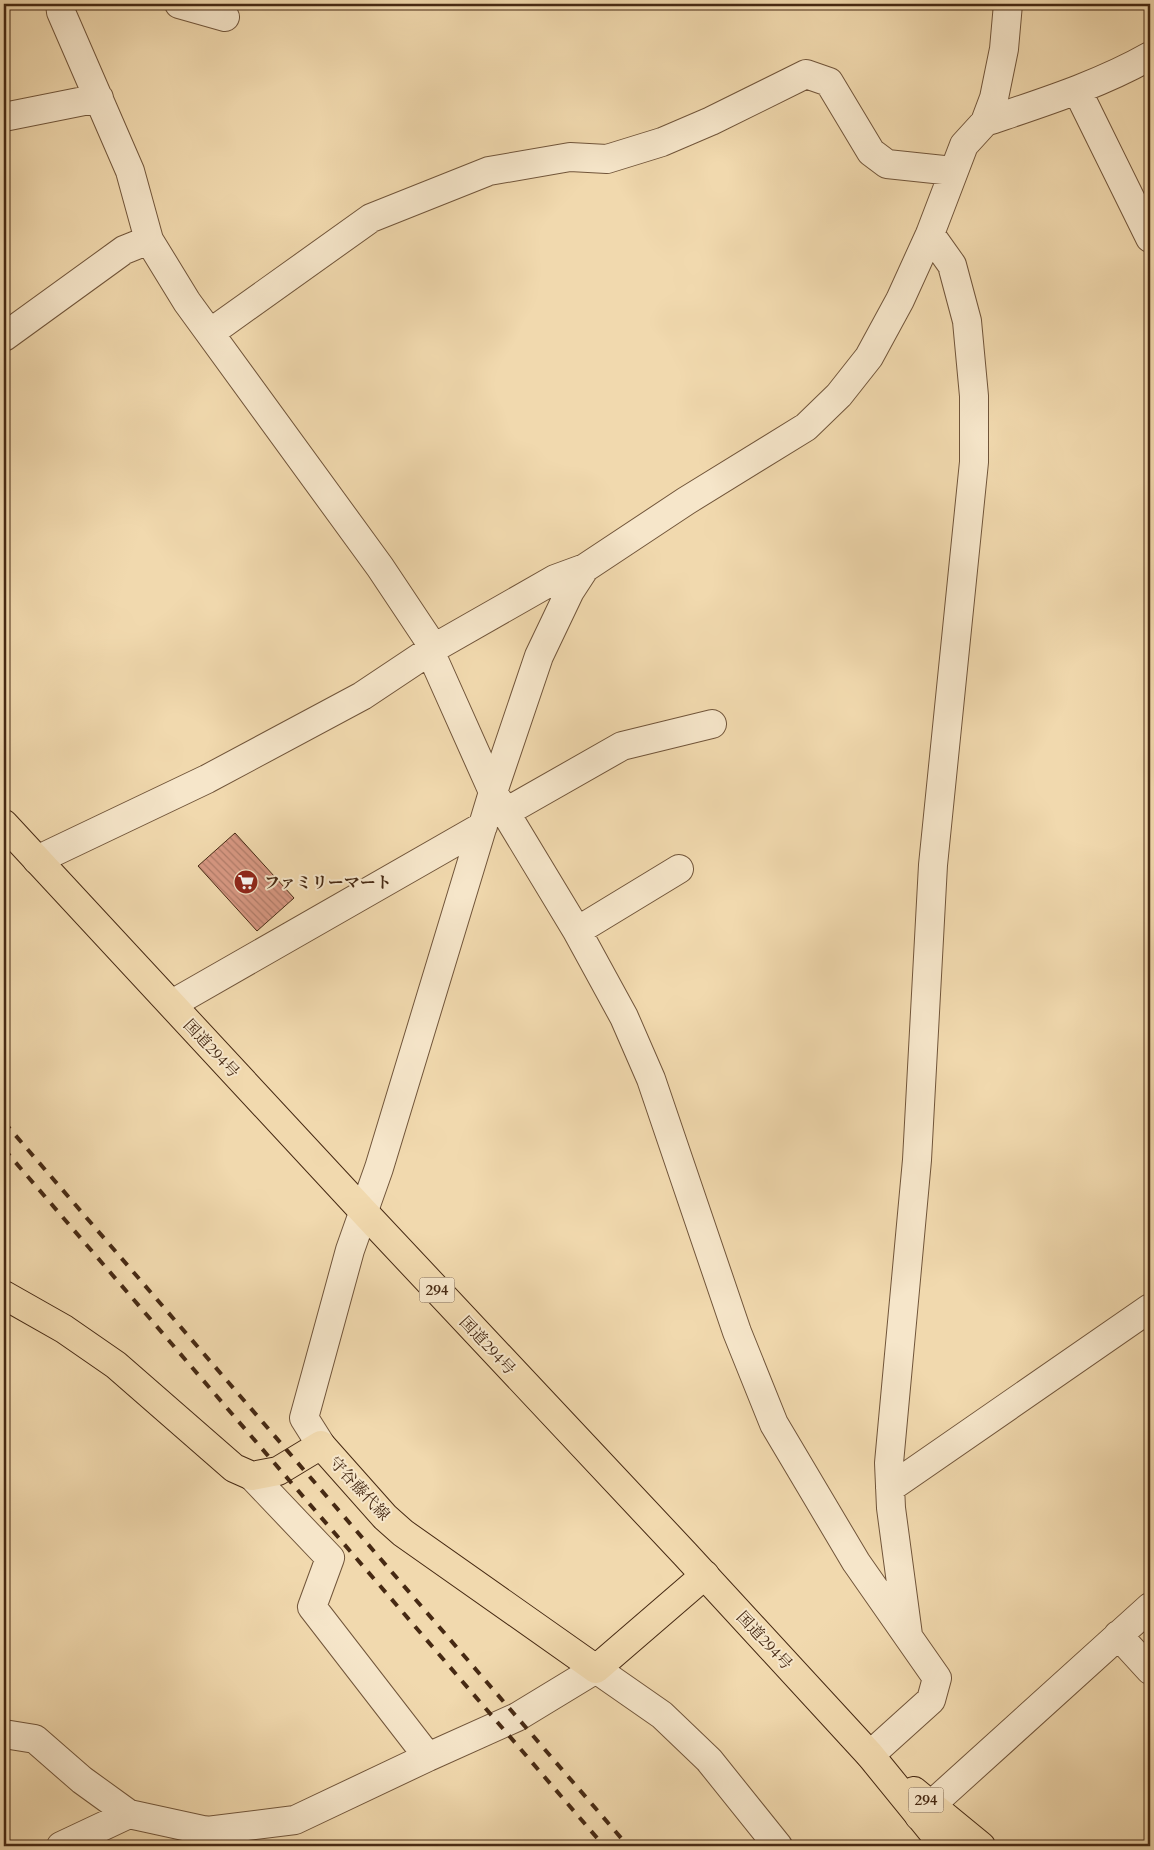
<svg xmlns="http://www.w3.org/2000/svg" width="1154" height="1850" font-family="Cardo,'Noto Serif JP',serif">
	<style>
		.building { fill: url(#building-back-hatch); stroke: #462913 }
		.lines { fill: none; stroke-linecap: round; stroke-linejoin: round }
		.minor-casing { stroke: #71553a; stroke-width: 30 }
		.major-casing { stroke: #462913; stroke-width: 30 }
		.highway-casing { stroke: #462913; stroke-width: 30 }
		.minor { stroke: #f6e6ca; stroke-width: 28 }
		.major { stroke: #f1d9ae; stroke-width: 28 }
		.highway { stroke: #f1d9ae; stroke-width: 28 }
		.rail { stroke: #462913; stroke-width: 4; stroke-dasharray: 9 9; stroke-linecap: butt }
		.labels { text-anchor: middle; stroke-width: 4; stroke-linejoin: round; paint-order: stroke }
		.shield { fill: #f6e6ca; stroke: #7b624a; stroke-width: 1 }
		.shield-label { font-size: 15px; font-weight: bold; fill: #462913 }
		.poi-label { font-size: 16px; font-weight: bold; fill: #462913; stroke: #f6e6ca; text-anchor: start }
		.street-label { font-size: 16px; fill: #462913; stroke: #f6e6ca }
	</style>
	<defs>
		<pattern id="building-back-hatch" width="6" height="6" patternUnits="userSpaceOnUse" patternTransform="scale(1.25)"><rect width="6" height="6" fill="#d89883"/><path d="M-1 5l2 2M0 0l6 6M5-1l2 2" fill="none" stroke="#b17c6a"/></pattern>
	</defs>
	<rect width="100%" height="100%" fill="#f1d9ae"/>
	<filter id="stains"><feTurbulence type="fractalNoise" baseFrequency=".004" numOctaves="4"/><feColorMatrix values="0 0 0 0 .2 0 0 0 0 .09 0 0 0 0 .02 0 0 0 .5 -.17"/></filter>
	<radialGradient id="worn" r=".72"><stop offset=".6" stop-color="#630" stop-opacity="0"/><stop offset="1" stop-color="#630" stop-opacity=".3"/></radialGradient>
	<path class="building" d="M 235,833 L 294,898 L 257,931 L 198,866 Z"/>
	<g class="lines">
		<defs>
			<path id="minor" d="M 60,4 L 61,12 L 130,171 L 149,240 L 187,302 L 380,567 L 434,648
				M 179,4 L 225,17
				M 1077,90 L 1150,238
				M 4,117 L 99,98
				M 985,122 C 1041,103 1099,85 1150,56
				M 210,333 L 371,218 L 489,171 L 570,157 L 607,159 L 662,142 L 711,121 L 806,74 L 829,82 L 871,152 L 887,164 L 953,171
				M 4,337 L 124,250 L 149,240
				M 430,651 L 493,792 L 577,931 L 624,1017 L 651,1079 L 737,1332 L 774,1424 L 856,1562 L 937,1678 L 931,1700 L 870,1755
				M 506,812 L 622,746 L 712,724
				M 37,860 L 207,779 L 362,696 L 434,648 L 555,579 L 585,568 L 686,501 L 806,427 L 839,395 L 869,357 L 900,300 L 930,234 L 964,145 L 985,122 L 994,98 L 1004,49 L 1008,4
				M 577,931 L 679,869
				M 172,1004 L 483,826
				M 321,1445 L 304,1418 L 350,1250 L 379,1168 L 493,792 L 539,656 L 570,591 L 585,568
				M 890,1488 L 1150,1308
				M 908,1635 L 891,1508 L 889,1463 L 917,1160 L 933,865 L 974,462 L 974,396 L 967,321 L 952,265 L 930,234
				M 1118,1635 L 1150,1670
				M 4,1734 L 35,1739 L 82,1780 L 129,1814 L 207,1831 L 295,1820 L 428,1757 L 312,1607 L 330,1558 L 252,1476
				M 428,1757 L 517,1717 L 596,1669 L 662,1715 L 709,1760 L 778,1846
				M 919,1816 L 1150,1607
				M 61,1846 L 129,1814"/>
			<path id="major" d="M 4,1295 L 64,1329 L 116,1365 L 234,1468 L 252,1476 L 278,1471 L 321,1445 L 385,1517 L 403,1533 L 596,1669 L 705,1575"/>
			<path id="highway" d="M 4,824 L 363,1211 L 685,1554 L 870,1755 L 944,1846
				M 914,1791 L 981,1846"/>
		</defs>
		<use href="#minor" class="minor-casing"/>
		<use href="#major" class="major-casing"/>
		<use href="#highway" class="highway-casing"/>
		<use href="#minor" class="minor"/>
		<use href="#major" class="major"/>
		<use href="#highway" class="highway"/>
		<path class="rail" d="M 4,1122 L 628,1846
			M 4,1149 L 604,1846"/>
	</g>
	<defs>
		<symbol id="supermarket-disc" viewBox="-11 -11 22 22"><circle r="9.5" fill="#8f2418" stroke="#f6e6ca"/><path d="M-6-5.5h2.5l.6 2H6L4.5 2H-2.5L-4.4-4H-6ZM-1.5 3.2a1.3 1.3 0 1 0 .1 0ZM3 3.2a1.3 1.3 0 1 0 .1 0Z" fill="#fff"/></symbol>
	</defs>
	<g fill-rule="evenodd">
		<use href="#supermarket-disc" x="232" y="868" width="28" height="28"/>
	</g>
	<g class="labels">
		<g class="shield">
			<rect x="419.5" y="1277.5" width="35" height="25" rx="4"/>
			<rect x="908.5" y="1787.5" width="35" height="25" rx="4"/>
		</g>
		<g class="shield-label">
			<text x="437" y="1295">294</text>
			<text x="926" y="1805">294</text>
		</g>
		<g class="poi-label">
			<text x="264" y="888">ファミリーマート</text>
		</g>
		<g class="street-label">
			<text transform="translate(212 1048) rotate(47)" y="6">国道294号</text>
			<text transform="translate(488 1345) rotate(47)" y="6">国道294号</text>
			<text transform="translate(360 1488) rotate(47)" y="6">守谷藤代線</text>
			<text transform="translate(765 1640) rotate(47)" y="6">国道294号</text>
		</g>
	</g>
	<rect width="1154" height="1850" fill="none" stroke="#f1d9ae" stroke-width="20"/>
	<rect x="5" y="5" width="1144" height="1840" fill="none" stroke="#462913" stroke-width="2.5"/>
	<rect x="10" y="10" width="1134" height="1830" fill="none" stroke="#462913"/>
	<rect width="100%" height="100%" filter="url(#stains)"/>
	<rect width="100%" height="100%" fill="url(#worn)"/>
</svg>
